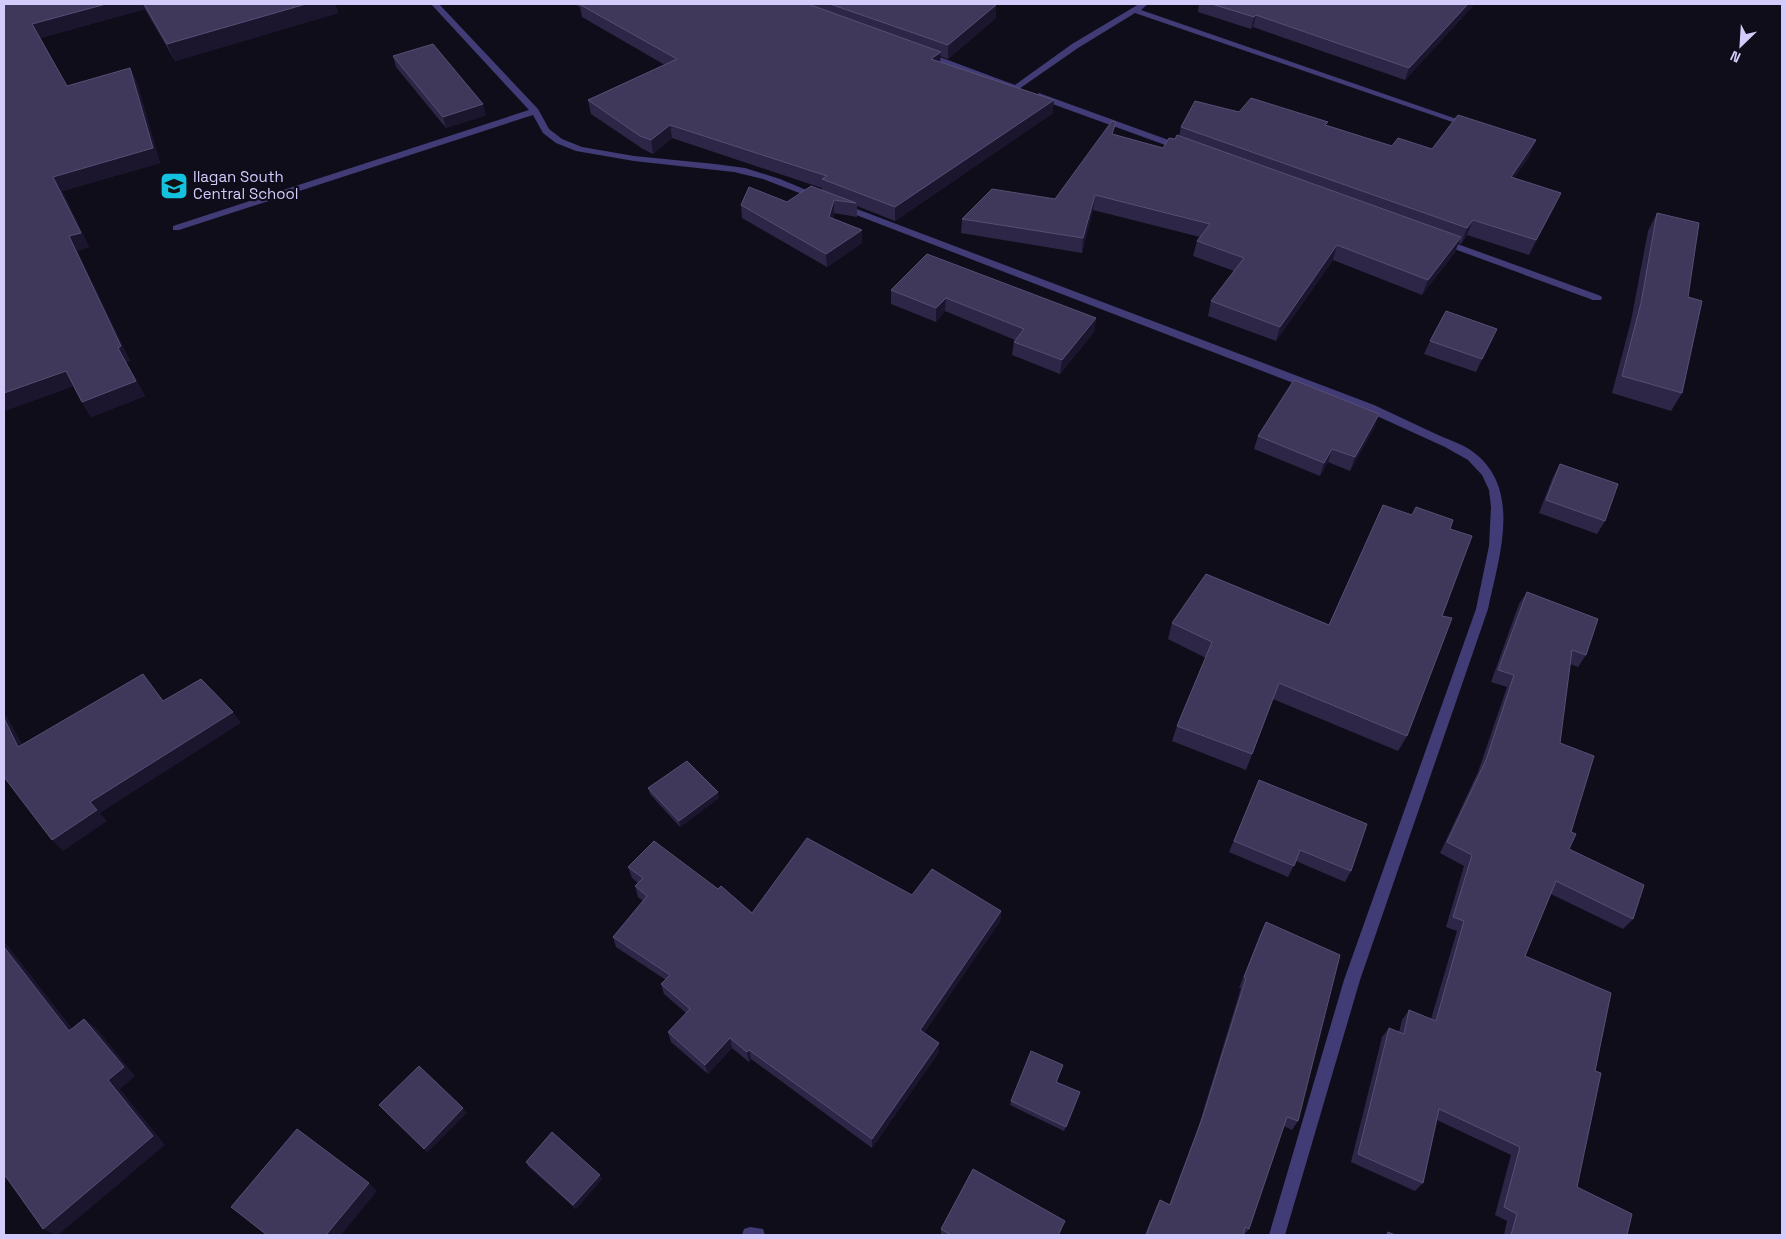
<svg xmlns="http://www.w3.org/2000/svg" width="1786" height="1239" font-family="'Space Grotesk',sans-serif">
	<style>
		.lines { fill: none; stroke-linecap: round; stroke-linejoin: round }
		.minor { fill: #413c76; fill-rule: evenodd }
		.wall { fill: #2e2647 }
		.shaded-wall { fill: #1b152e }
		.building { fill: #40385b; stroke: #574f74 }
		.labels { text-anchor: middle; stroke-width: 4.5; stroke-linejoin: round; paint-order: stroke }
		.far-poi-label { font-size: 15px; fill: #d3cbfa; stroke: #100d1b; text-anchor: start }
	</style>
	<rect width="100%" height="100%" fill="#100d1b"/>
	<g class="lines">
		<path class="minor" d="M 431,4 L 439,4 L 538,109 L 549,129 L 562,139 L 582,147 L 634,156 L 715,164 L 745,168 L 780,179 L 823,197 L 821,199 L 815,199 L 763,179 L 734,172 L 634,161 L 576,151 L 556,143 L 543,133 L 533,115 L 179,230 L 173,230 L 173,226 L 529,110 Z
			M 1139,4 L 1148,4 L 1141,10 L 1474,125 L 1470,128 L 1467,127 L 1135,13 L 1078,48 L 1016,91 L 922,55 L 929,53 L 1015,85 L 1072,44 Z
			M 1039,93 L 1185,146 L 1187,148 L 1185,150 L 1179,150 L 1036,98 L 1035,96 Z
			M 841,203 L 1374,405 C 1395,415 1415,424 1436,434 C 1449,440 1466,445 1477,455 C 1522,493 1498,560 1488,609 L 1360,980 L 1285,1235 L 1269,1235 L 1344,980 L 1476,609 L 1489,546 L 1491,507 L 1489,490 L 1482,475 L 1468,460 L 1445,447 L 1366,411 L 838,208 L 838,204 Z
			M 1441,238 L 1601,296 L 1602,298 L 1601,300 L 1593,300 L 1438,243 L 1436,241 Z
			M 750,1227 L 763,1229 L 765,1235 L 742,1235 L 744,1229 Z"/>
	</g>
	<path class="wall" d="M 4,4 L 335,4 L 338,13 L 175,61 L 145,9 L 40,38 L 67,86 L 130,68 L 137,83 L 160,163 L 62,191 L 89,247 L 77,251 L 130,361 L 126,362 L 145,396 L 91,417 L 82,402 L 73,386 L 4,411 Z
		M 574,4 L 992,4 L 996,18 L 948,59 L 940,56 L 940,62 L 1053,113 L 895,221 L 857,206 L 857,217 L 834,213 L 833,219 L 862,243 L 827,267 L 742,218 L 741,205 L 787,202 L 822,190 L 822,188 L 672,138 L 653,154 L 643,149 L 591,114 L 588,100 L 665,65 L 582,17 L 580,7 Z
		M 1199,4 L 1473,4 L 1472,7 L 1405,80 L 1253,27 L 1251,29 L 1198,12 Z
		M 393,56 L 486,115 L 446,128 L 396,67 Z
		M 1239,112 L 1327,125 L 1392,146 L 1530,155 L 1514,178 L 1561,193 L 1554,208 L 1529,255 L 1467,235 L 1461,244 L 1458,243 L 1455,252 L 1422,295 L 1333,260 L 1276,341 L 1208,316 L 1211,301 L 1234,271 L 1193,256 L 1197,241 L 1200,237 L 1093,210 L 1082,253 L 961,233 L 962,219 L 1055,199 L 1114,134 L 1163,148 L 1179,136 L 1181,127 Z
		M 1657,213 L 1688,297 L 1682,393 L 1671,411 L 1612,393 L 1631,321 L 1648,231 Z
		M 891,290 L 1096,318 L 1094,332 L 1060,374 L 1012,355 L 1014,342 L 1015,340 L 945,311 L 936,322 L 891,304 Z
		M 1497,329 L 1476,372 L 1424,354 L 1430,341 Z
		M 1379,414 L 1374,428 L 1350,471 L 1328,462 L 1320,476 L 1254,449 L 1258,436 Z
		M 1560,464 L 1605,521 L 1597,534 L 1539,513 L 1553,477 Z
		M 1450,529 L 1442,616 L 1407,736 L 1398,751 L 1273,699 L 1246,770 L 1172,741 L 1177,726 L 1206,658 L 1168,639 L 1172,623 L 1329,625 Z
		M 1527,592 L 1586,655 L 1578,667 L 1570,664 L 1560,743 L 1571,832 L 1569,849 L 1633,919 L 1623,929 L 1551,894 L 1525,956 L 1595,1071 L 1577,1187 L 1627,1235 L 1504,1235 L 1507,1221 L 1495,1215 L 1511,1155 L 1437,1120 L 1423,1183 L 1415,1191 L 1351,1162 L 1382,1037 L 1389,1028 L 1399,1032 L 1402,1020 L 1409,1010 L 1431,1019 L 1457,931 L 1446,927 L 1464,866 L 1440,853 L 1478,772 L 1507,687 L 1491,682 L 1519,604 Z
		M 1259,780 L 1351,871 L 1345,882 L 1296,861 L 1288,877 L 1229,852 Z
		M 648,788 L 719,798 L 680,827 L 650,794 Z
		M 628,867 L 718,889 L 752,913 L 912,895 L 1001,911 L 1000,921 L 924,1033 L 939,1052 L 872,1148 L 751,1059 L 749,1062 L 732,1048 L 708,1074 L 671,1042 L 668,1032 L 686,1013 L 664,994 L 661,984 L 666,980 L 616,947 L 613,937 L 643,901 L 638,897 L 635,886 L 638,883 L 632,878 Z
		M 1266,922 L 1298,1121 L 1292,1130 L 1284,1126 L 1249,1229 L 1244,1235 L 1145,1235 L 1156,1208 L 1160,1200 L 1169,1205 L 1198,1128 L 1241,988 L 1239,988 L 1261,932 Z
		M 1063,1065 L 1057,1082 L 1078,1097 L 1064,1131 L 1010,1105 L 1011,1101 Z
		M 526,1162 L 602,1179 L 576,1209 L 529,1167 Z
		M 941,1229 L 1062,1229 L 1059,1235 L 941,1235 Z"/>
	<path class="shaded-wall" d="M 106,4 L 143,4 L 145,9 L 39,38 L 32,24 Z
		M 306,4 L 335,4 L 338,13 L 175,61 L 167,44 Z
		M 1468,4 L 1473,4 L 1472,7 L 1405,80 L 1409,68 Z
		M 996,5 L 996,18 L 948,59 L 948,45 Z
		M 1256,15 L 1253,27 L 1251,29 L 1254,17 Z
		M 941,52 L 940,65 L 931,59 Z
		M 130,68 L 137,83 L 160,163 L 62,191 L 89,247 L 77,251 L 130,361 L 126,362 L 145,396 L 91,417 L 82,402 L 118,348 L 69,236 L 53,177 Z
		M 1054,100 L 1053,113 L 895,221 L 895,207 Z
		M 483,104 L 486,115 L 446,128 L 443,117 Z
		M 670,125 L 672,138 L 653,154 L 651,140 Z
		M 1536,140 L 1530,155 L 1505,192 L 1511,177 Z
		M 1561,193 L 1554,208 L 1529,255 L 1536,240 Z
		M 1095,195 L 1093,210 L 1082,253 L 1083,238 Z
		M 834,200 L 834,213 L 830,231 L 829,217 Z
		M 1473,220 L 1467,235 L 1461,244 L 1467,228 Z
		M 862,230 L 862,243 L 827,267 L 826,254 Z
		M 1461,237 L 1455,252 L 1422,295 L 1428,280 Z
		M 1337,245 L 1333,260 L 1276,341 L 1280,327 Z
		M 946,298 L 945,311 L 936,322 L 936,308 Z
		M 1096,318 L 1094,332 L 1060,374 L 1062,360 Z
		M 1497,329 L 1491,343 L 1476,372 L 1482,359 Z
		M 66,371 L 75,385 L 4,411 L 4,393 Z
		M 4,414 L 6,423 L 4,424 Z
		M 1379,414 L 1374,428 L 1350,471 L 1355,457 Z
		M 1332,449 L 1328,462 L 1320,476 L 1324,463 Z
		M 233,712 L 241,723 L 100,813 L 107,821 L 63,851 L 52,840 L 90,802 Z
		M 4,713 L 8,718 L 29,758 L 18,747 L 4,718 Z
		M 718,792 L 719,798 L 680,827 L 679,821 Z
		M 1001,911 L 1000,921 L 920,1039 L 920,1030 Z
		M 4,941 L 81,1040 L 69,1031 L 4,947 Z
		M 84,1019 L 96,1028 L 135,1076 L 120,1089 L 165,1145 L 58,1235 L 56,1235 L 43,1229 L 108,1080 Z
		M 730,1038 L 732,1048 L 708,1074 L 705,1065 Z
		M 939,1043 L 939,1052 L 872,1148 L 872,1139 Z
		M 749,1050 L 751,1059 L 749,1062 L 747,1052 Z
		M 463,1108 L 467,1113 L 427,1153 L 424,1149 Z
		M 4,1170 L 13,1175 L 4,1183 Z
		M 600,1175 L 602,1179 L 576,1209 L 573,1205 Z
		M 369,1183 L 377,1191 L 341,1235 L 326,1235 Z"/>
	<path class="building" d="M 4,4 L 106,4 L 32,24 L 67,86 L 130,68 L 153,148 L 53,177 L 81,233 L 69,236 L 121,346 L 118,348 L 136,381 L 82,402 L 66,371 L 4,393 Z
		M 144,4 L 306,4 L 167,44 Z
		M 579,4 L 808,4 L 941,52 L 931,59 L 1054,100 L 895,207 L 822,179 L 827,176 L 670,125 L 651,140 L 640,136 L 588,100 L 677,59 Z
		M 830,4 L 992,4 L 996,5 L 948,45 Z
		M 1212,4 L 1468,4 L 1409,68 L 1256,15 L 1254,17 Z
		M 433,44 L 483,104 L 443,117 L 393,56 Z
		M 1251,98 L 1328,122 L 1325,125 L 1392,146 L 1398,138 L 1432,149 L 1458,115 L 1536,140 L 1511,177 L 1561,193 L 1536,240 L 1473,220 L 1467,228 L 1181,127 L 1195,101 L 1239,112 Z
		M 1112,121 L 1116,122 L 1112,134 L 1163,148 L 1169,138 L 1175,139 L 1177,135 L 1461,237 L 1428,280 L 1337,245 L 1280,327 L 1211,301 L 1244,258 L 1197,241 L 1210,224 L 1095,195 L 1083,238 L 962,219 L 992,189 L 1055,199 Z
		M 811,186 L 856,203 L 834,200 L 829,217 L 862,230 L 826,254 L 741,205 L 749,187 L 787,202 Z
		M 1657,213 L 1699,223 L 1688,297 L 1702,301 L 1682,393 L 1622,376 L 1641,303 Z
		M 927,254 L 1096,318 L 1062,360 L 1014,342 L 1024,329 L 946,298 L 936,308 L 891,290 Z
		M 1446,311 L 1497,329 L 1482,359 L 1430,341 Z
		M 1294,380 L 1379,414 L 1355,457 L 1332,449 L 1324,463 L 1258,436 Z
		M 1560,464 L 1618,484 L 1605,521 L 1546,500 Z
		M 1383,505 L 1412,515 L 1416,507 L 1453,520 L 1450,529 L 1472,536 L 1442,616 L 1452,618 L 1407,736 L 1279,683 L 1252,754 L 1177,726 L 1212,642 L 1172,623 L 1206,574 L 1329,625 Z
		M 1527,592 L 1598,619 L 1586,655 L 1572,650 L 1560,743 L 1594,756 L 1571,832 L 1576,834 L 1569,849 L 1644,885 L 1633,919 L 1556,881 L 1525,956 L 1611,993 L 1595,1071 L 1601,1073 L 1577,1187 L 1632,1214 L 1627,1235 L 1511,1235 L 1517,1214 L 1504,1207 L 1520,1147 L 1439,1109 L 1423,1183 L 1358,1154 L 1389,1028 L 1404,1034 L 1409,1010 L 1436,1021 L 1464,921 L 1453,917 L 1472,855 L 1447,842 L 1486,760 L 1514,675 L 1498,670 Z
		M 143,674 L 163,701 L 201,679 L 233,712 L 90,802 L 97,810 L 52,840 L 4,777 L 4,718 L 18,747 Z
		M 687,761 L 718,792 L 679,821 L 648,788 Z
		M 1259,780 L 1367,824 L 1351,871 L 1300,850 L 1294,866 L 1234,841 Z
		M 807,838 L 912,895 L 932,869 L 1001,911 L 920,1030 L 939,1043 L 872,1139 L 749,1050 L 747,1052 L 730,1038 L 705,1065 L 668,1032 L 690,1009 L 661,984 L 670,975 L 613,937 L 647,896 L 635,886 L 643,878 L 628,867 L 654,841 L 718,889 L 721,886 L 752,913 Z
		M 1266,922 L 1340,955 L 1298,1121 L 1287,1117 L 1249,1229 L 1245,1227 L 1243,1235 L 1146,1235 L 1160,1200 L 1170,1205 L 1202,1119 L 1246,978 L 1244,977 Z
		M 4,947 L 69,1031 L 84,1019 L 124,1067 L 108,1080 L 153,1136 L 43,1229 L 4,1174 Z
		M 1031,1051 L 1063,1065 L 1056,1082 L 1080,1092 L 1066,1127 L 1011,1101 Z
		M 419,1066 L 463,1108 L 424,1149 L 379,1105 Z
		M 297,1129 L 369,1183 L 326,1235 L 267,1235 L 231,1207 Z
		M 552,1132 L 600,1175 L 573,1205 L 526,1162 Z
		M 973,1169 L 1065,1221 L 1058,1235 L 951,1235 L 941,1229 Z
		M 1388,1232 L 1395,1235 L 1387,1235 Z"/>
	<defs>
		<symbol id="school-square" viewBox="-11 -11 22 22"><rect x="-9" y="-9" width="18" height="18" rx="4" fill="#14c1de" stroke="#100d1b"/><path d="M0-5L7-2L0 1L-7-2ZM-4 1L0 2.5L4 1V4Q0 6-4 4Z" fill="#111"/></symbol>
	</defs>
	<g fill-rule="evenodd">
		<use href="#school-square" x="158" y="170" width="32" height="32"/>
	</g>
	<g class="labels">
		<g class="far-poi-label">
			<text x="193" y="182">Ilagan South<tspan x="193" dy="17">Central School</tspan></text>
		</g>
	</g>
	<rect width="1786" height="1239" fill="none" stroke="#d3cbfa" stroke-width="10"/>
	<g transform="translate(1741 45) rotate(205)" stroke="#100d1b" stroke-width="4" paint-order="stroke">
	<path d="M0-4L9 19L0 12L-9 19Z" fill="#d3cbfa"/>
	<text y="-8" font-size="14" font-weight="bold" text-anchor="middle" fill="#d3cbfa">N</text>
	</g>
</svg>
